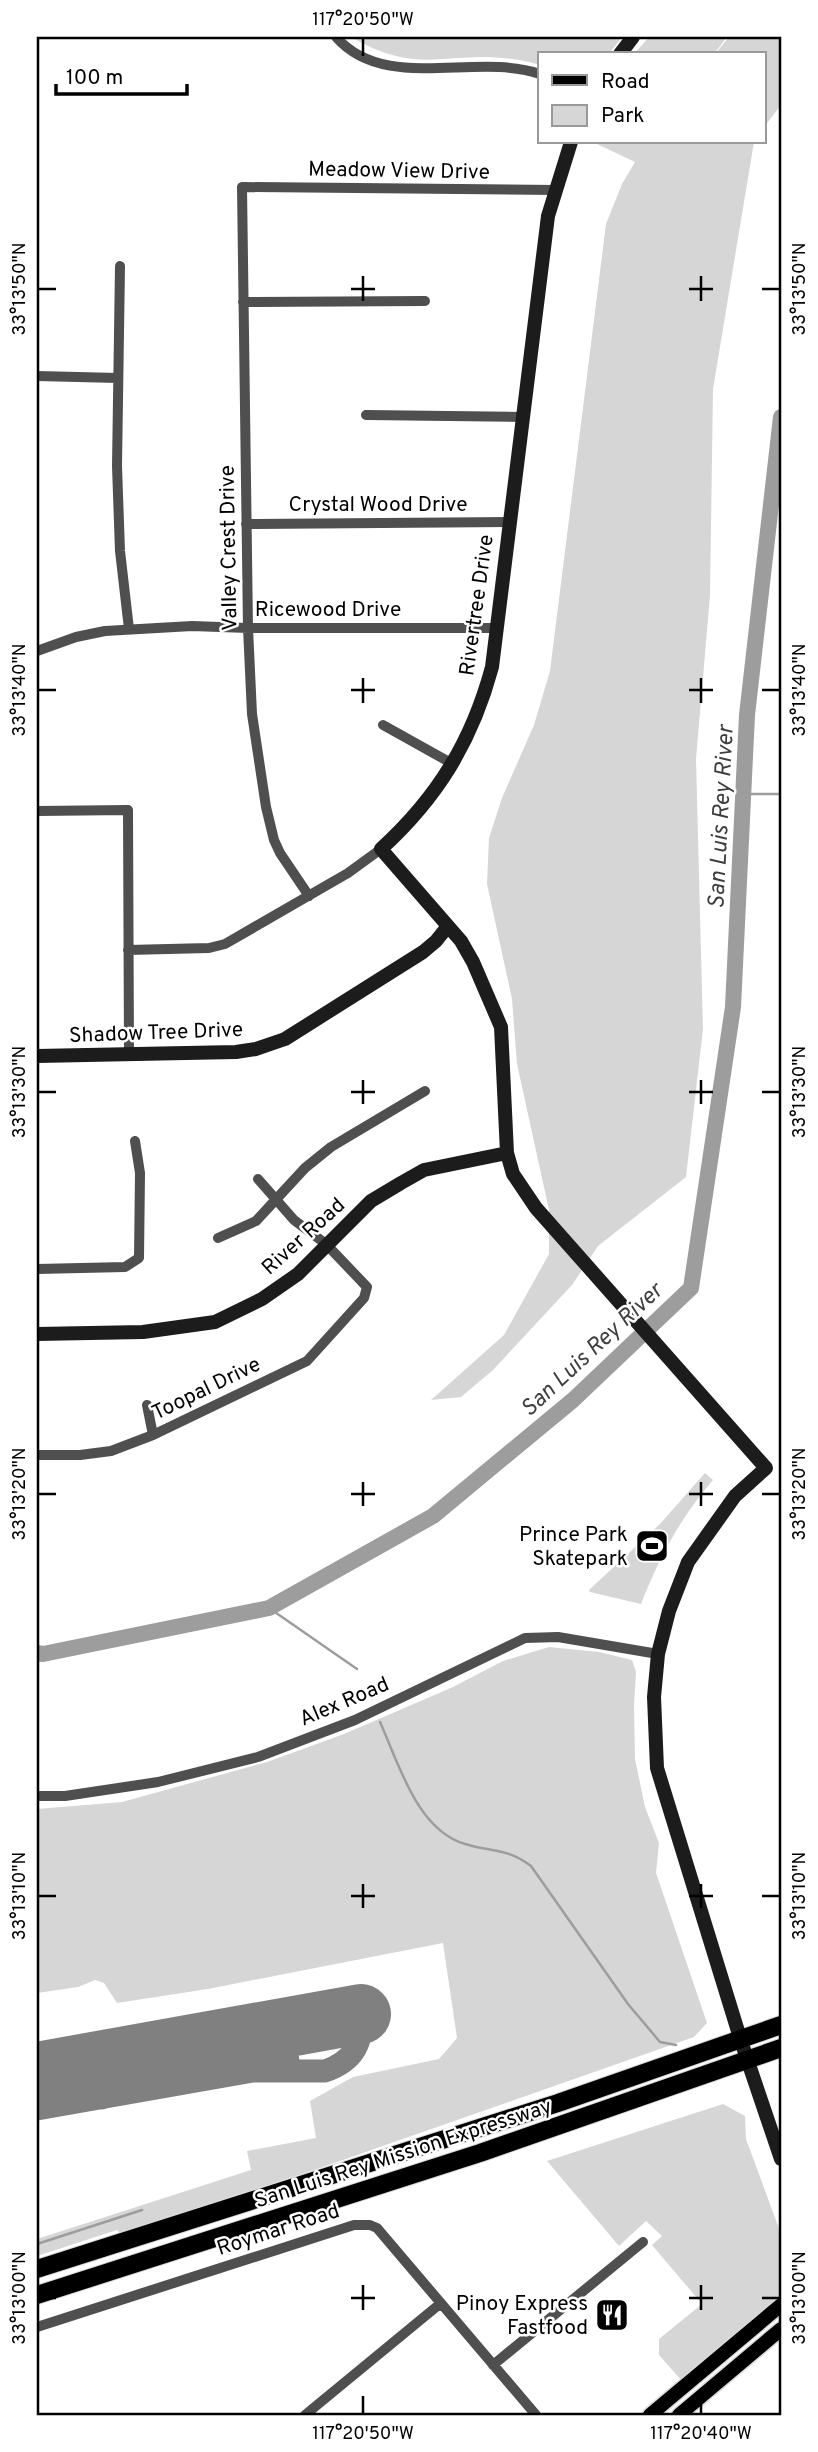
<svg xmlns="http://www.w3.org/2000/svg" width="818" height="2452" font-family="Overpass,sans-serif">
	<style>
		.green { fill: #d6d6d6 }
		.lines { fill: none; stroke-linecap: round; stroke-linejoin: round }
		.stream { stroke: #9d9d9d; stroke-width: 2.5 }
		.river { stroke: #9d9d9d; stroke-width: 16 }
		.taxiway { stroke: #808080; stroke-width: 23 }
		.runway { stroke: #808080; stroke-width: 60 }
		.primary-casing { stroke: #dbdbdb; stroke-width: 17 }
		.highway-casing { stroke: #dbdbdb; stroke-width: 20 }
		.street { stroke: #4f4f4f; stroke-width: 10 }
		.secondary { stroke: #1c1c1c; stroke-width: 14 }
		.primary { stroke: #000; stroke-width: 14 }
		.highway { stroke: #000; stroke-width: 18 }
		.ticks { fill: none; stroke: #000; stroke-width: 2.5 }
		.labels { text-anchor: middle; stroke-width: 5; stroke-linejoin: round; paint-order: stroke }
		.street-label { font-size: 21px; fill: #000; stroke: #fff }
		.poi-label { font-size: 21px; fill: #000; stroke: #fff; text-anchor: end }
		.water-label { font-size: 23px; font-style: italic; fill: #3e3e3e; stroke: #fff }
		.neatline { fill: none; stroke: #000; stroke-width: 2.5 }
		.ticks-label { font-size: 18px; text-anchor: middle; fill: #000 }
	</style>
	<rect width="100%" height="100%" fill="#fff"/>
	<path class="green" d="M 351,37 L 622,37 L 609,54 L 540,54 L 540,65 C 521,59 501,57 481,57 C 454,57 427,63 400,57 C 382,53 367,46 351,37 Z
		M 649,37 L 727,37 L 714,54 L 634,54 Z
		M 729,37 L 781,37 L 781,105 L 764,127 L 764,54 L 715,54 Z
		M 593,142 L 754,142 L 713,389 L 710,595 L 696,759 L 703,1029 L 686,1177 L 598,1246 L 572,1285 L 493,1370 L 461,1397 L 431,1400 L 504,1335 L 549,1254 L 549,1210 L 517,1064 L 512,999 L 487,884 L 489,838 L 502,798 L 534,725 L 550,671 L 606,224 L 622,184 L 635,162 Z
		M 705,1473 L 713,1480 C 680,1518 659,1558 641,1604 L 590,1592 L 589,1590 L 660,1524 Z
		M 549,1647 L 599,1652 L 632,1660 L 636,1672 L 634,1705 L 635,1759 L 645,1807 L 659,1843 L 656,1873 L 707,2023 L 694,2037 L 320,2168 L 120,2233 L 117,2230 L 37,2256 L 37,2239 L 251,2170 L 247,2151 L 316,2138 L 310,2101 L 353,2077 L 439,2059 L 457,2038 L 443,1943 L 208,1989 L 117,2003 L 104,1983 L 95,1980 L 78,1987 L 37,1993 L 37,1809 L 122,1802 L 267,1762 L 344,1734 L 453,1687 L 503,1661 Z
		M 723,2104 L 745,2116 L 746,2139 L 781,2234 L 781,2299 L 683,2382 L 659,2355 L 659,2339 L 702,2304 L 652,2245 L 662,2236 L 646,2221 L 619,2246 L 547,2161 Z"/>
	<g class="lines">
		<path class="stream" d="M 743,794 L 781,794
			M 269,1608 L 357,1669
			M 380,1722 C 399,1764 417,1830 465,1844 C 491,1852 508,1848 531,1866 L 628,2004 L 660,2042 L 676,2045
			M 37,2244 L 142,2210"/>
		<path class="river" d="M 37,1653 L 43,1654 L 269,1608 L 433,1516 L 573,1400 L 691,1288 L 733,1007 L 747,715 L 781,417"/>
		<path class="taxiway" d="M 101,2060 L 91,2067 L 86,2076 L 91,2093 L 102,2098
			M 267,2069 L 282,2066 L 288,2061 L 282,2028
			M 37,2109 L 253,2071 L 325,2071 C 354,2061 363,2043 361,2014"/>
		<path class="runway" d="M 37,2072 L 361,2014"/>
		<defs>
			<path id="primary" d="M 650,2415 L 781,2305
				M 679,2415 L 781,2329"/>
			<path id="highway" d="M 37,2269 L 558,2103 L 781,2025
				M 37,2295 L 480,2153 L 781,2048"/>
		</defs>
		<use href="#primary" class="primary-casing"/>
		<use href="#highway" class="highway-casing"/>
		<path class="street" d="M 336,37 C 385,93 475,52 540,74
			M 120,266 L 117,466 L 120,551 L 129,629
			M 243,302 L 425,301
			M 37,376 L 118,378
			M 366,415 L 523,417
			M 246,524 L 509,522
			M 37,651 L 76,637 L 105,631 L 192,626 L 248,628 L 497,628
			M 383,725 L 453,764
			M 37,811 L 128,810 L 129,1054
			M 309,896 L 280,853 L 274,840 L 266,807 L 252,714 L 248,628 L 242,187 L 555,190
			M 128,950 L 209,948 L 225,944 L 348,873 L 381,849
			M 218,1238 L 256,1221 L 305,1168 L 331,1147 L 425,1091
			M 37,1269 L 125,1267 L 139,1258 L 140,1173 L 135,1141
			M 147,1405 L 153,1435
			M 37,1455 L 80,1455 L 111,1451 L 153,1435 L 307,1361 L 364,1298 L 367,1287 L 326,1244 L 294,1220 L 258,1179
			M 37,1796 L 65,1796 L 158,1782 L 258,1757 L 355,1720 L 525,1638 L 558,1637 L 658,1654
			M 37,2327 L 354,2225 L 370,2225 L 377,2228 L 536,2415
			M 493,2365 L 643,2242
			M 305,2415 L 441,2303"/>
		<path class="secondary" d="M 620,54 L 633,37
			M 571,142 L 548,216 L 492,667 C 472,741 438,797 381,849 L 461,941 L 473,962 L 501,1027 L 507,1153 L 513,1174 L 536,1208 L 766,1468 L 735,1496 L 688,1562 L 669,1611 L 658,1654 L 654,1697 L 657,1768 L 741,2041 L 781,2159
			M 37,1056 L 236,1052 L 256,1049 L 285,1039 L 423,952 L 436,941 L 448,926
			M 37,1334 L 143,1332 L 215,1322 L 262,1299 L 298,1274 L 371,1201 L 401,1183 L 424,1170 L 507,1153"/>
		<use href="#primary" class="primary"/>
		<use href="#highway" class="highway"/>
	</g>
	<path class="ticks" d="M 363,38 L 363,56M 363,276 L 363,301M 701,276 L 701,301M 38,289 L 56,289M 351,289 L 375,289M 689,289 L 713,289M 762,289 L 780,289M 363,678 L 363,703M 701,678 L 701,703M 38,690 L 56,690M 351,690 L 375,690M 689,690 L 713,690M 762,690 L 780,690M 363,1080 L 363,1104M 701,1080 L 701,1104M 38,1092 L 56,1092M 351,1092 L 375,1092M 689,1092 L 713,1092M 762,1092 L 780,1092M 363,1482 L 363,1506M 701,1482 L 701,1506M 38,1494 L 56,1494M 351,1494 L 375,1494M 689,1494 L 713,1494M 762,1494 L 780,1494M 363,1884 L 363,1908M 701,1884 L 701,1908M 38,1896 L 56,1896M 351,1896 L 375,1896M 689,1896 L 713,1896M 762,1896 L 780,1896M 363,2285 L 363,2310M 701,2285 L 701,2310M 38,2298 L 56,2298M 351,2298 L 375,2298M 689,2298 L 713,2298M 762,2298 L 780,2298M 363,2396 L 363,2414M 701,2396 L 701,2414"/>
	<defs>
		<symbol id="stadium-square" viewBox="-11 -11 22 22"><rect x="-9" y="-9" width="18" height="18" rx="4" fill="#000" stroke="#fff"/><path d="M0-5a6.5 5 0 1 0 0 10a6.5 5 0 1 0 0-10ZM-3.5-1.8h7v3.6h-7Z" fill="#fff"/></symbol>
		<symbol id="restaurant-square" viewBox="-11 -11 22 22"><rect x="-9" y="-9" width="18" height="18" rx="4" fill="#000" stroke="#fff"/><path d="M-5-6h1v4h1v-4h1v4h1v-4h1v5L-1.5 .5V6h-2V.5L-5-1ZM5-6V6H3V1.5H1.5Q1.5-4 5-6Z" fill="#fff"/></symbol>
	</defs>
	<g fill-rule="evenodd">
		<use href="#stadium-square" x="633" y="1527" width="38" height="38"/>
		<use href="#restaurant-square" x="593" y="2296" width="38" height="38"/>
	</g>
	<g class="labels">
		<g class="street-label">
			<text transform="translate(399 170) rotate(1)" y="7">Meadow View Drive</text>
			<text x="378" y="511">Crystal Wood Drive</text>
			<text transform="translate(228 548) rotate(-91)" y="7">Valley Crest Drive</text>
			<text transform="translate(476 605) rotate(-82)" y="7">Rivertree Drive</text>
			<text x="328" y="616">Ricewood Drive</text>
			<text transform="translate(156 1032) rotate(-2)" y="7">Shadow Tree Drive</text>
			<text transform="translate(303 1236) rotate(-42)" y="7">River Road</text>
			<text transform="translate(206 1388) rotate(-26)" y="7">Toopal Drive</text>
			<text transform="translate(344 1701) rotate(-23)" y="7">Alex Road</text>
			<text transform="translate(403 2153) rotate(-18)" y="7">San Luis Rey Mission Expressway</text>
			<text transform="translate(278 2229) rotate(-18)" y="7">Roymar Road</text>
		</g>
		<g class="poi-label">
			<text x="628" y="1541">Prince Park<tspan x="628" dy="24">Skatepark</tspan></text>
			<text x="588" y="2310">Pinoy Express<tspan x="588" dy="24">Fastfood</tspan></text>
		</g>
		<g class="water-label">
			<text transform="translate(720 817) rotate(-87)" y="8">San Luis Rey River</text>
			<text transform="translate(591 1349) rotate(-43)" y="8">San Luis Rey River</text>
		</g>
	</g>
	<rect width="818" height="2452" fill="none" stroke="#ffffff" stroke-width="77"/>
	<rect x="538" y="52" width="228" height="91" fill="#ffffff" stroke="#999999" stroke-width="2"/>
	<rect x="552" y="75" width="35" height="10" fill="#000000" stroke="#999999" stroke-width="2"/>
	<text x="601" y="88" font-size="21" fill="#000000">Road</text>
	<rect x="552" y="105" width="35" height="21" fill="#d6d6d6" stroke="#999999" stroke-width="2"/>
	<text x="601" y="122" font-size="21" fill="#000000">Park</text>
	<path d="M56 84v10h131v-10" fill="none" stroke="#000000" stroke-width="3.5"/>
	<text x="66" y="84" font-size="21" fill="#000000" stroke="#ffffff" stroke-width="5" paint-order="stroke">100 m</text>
	<rect x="38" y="38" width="742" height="2376" class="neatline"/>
	<g class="ticks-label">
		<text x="363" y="25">117°20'50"W</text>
		<text transform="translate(19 289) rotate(-90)" y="6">33°13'50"N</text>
		<text transform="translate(799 289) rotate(-90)" y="6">33°13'50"N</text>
		<text transform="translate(19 690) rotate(-90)" y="6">33°13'40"N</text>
		<text transform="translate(799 690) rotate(-90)" y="6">33°13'40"N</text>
		<text transform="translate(19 1092) rotate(-90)" y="6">33°13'30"N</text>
		<text transform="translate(799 1092) rotate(-90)" y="6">33°13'30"N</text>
		<text transform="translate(19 1494) rotate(-90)" y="6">33°13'20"N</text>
		<text transform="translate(799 1494) rotate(-90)" y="6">33°13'20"N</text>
		<text transform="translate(19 1896) rotate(-90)" y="6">33°13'10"N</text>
		<text transform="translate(799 1896) rotate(-90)" y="6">33°13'10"N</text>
		<text transform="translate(19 2298) rotate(-90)" y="6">33°13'00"N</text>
		<text transform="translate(799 2298) rotate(-90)" y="6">33°13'00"N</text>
		<text x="363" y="2439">117°20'50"W</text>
		<text x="701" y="2439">117°20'40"W</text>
	</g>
</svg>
